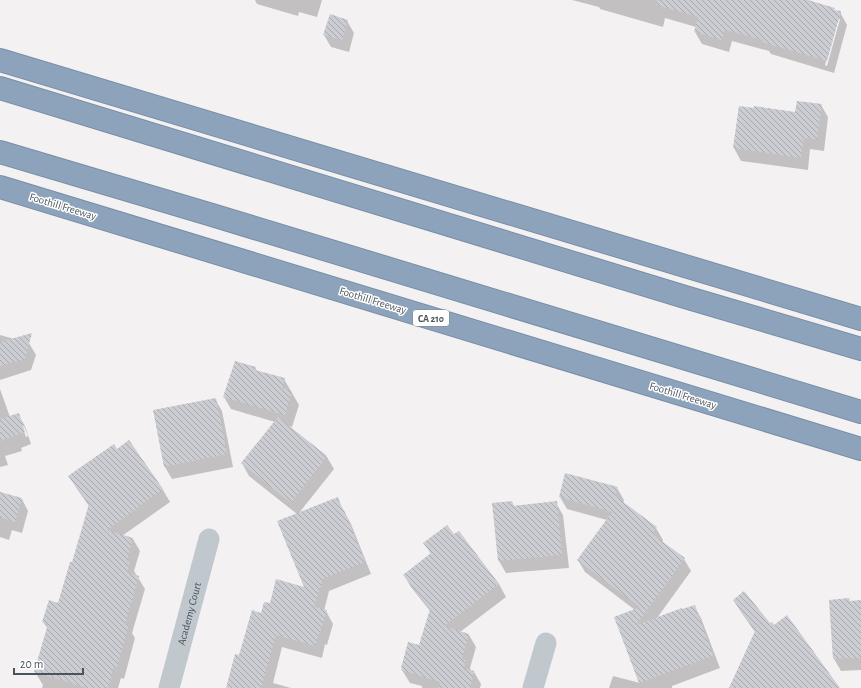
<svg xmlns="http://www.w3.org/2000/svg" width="861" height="688" font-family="'Alegreya Sans',sans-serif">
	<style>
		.shadow { fill: #0003; fill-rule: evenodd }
		.building { fill: url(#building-back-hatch) }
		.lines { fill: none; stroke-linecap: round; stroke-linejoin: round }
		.motorway-casing { stroke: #788ea7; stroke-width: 24 }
		.minor { stroke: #c0c8ce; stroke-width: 21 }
		.motorway { stroke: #8da3bb; stroke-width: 22 }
		.labels { text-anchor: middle; stroke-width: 3; stroke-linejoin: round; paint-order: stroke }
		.shield { fill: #fff; stroke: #80878e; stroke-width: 1 }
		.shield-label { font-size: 10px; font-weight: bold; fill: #4a545d }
		.street-label { font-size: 11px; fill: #4a545d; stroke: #fff }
	</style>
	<defs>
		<pattern id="building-back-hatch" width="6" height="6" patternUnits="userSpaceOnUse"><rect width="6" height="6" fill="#cbcdd3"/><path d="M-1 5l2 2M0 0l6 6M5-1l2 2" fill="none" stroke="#a7a9ae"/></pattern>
	</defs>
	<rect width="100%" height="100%" fill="#f3f1f1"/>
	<path class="shadow" d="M 255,0 L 322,0 L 317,17 L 299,12 L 298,16 L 257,4 Z
		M 572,0 L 809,0 L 810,2 L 834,9 L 835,11 L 840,12 L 847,25 L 834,73 L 771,54 L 769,51 L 732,41 L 729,52 L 702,44 L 695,32 L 696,27 L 665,18 L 663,27 L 600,9 L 599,7 ZM 838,19 L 840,19 L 827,66 L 825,65 Z
		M 347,21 L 354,33 L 349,52 L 331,47 L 324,35 Z
		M 821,105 L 828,117 L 824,151 L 810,149 L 808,170 L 741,161 L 734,148 L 739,107 L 796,113 Z
		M 0,335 L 29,343 L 36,355 L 31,370 L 0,380 Z
		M 255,368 L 257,371 L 284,379 L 299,405 L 292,427 L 286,425 L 327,457 L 334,469 L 299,513 L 337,498 L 351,524 L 371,574 L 329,591 L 324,611 L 326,611 L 333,624 L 327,645 L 325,644 L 322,658 L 282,647 L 273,683 L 291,688 L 227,688 L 240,657 L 262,614 L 306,588 L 297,514 L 249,476 L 242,463 L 275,422 L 231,409 L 224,397 Z
		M 0,389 L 10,417 L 18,414 L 25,426 L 31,444 L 21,448 L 22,451 L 5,456 L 8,465 L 0,467 ZM 22,426 L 24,426 L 28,436 L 26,437 Z
		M 215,399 L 222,411 L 233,467 L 172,479 L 165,467 L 154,411 Z
		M 129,442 L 163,490 L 170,502 L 122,536 L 133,539 L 140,551 L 134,571 L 145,589 L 132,633 L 135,638 L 124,679 L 121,678 L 118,688 L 42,688 L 43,685 L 35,672 L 48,629 L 43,622 L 58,604 L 73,563 L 89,506 L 77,489 L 70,477 L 117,450 Z
		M 617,488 L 624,500 L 623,504 L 656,528 L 663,540 L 662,542 L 684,559 L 691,571 L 657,618 L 694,606 L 701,618 L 720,668 L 672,686 L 672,688 L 609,688 L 613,676 L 640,683 L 615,617 L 635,610 L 585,572 L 578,560 L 607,520 L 567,509 L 560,497 Z
		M 0,493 L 22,499 L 28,511 L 22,533 L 12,530 L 9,540 L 0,537 Z
		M 512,502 L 514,506 L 556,503 L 563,515 L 569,568 L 506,573 L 499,561 Z
		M 458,533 L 499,584 L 506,597 L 460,632 L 469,635 L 476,647 L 470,668 L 472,672 L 474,672 L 481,684 L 480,688 L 422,688 L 422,686 L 410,683 L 402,670 L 420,647 L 430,611 L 411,587 L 404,575 L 431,554 L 424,543 L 454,536 Z
		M 734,600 L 770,624 L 837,688 L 730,688 L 755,632 L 741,612 Z
		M 830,600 L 850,602 L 861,601 L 861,670 L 841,671 L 834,659 Z"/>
	<path class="building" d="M 657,0 L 808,0 L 835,8 L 834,10 L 841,11 L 827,61 L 762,42 L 763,40 L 725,30 L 722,40 L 694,32 L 698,17 L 656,5 Z
		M 330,14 L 348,20 L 342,40 L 323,35 Z
		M 797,101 L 822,104 L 817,139 L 804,138 L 801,158 L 733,148 L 739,106 L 754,108 L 754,106 L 795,112 Z
		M 32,333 L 25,359 L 0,366 L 0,342 Z
		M 235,361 L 256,367 L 255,370 L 285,378 L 282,388 L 292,391 L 285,415 L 223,397 Z
		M 216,398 L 227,454 L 164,467 L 153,410 Z
		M 19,413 L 25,432 L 0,441 L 0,419 Z
		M 278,417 L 327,456 L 291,503 L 241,463 Z
		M 129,440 L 163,489 L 107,530 L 133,538 L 127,561 L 130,562 L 127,572 L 139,576 L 125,624 L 129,625 L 117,667 L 114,667 L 108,688 L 88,688 L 34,672 L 48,624 L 42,622 L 49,600 L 58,603 L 70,562 L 72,562 L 89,504 L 68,476 L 114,444 L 117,449 Z
		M 565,473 L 618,487 L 615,496 L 657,527 L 652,534 L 685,558 L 636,625 L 682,608 L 682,609 L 695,605 L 713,656 L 639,683 L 614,617 L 640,607 L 577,560 L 612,512 L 559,497 Z
		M 0,492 L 22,498 L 15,522 L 0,517 Z
		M 338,497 L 343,511 L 344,510 L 365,562 L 323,579 L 314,607 L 327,610 L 320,633 L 319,633 L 315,646 L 276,635 L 261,688 L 226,688 L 235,654 L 239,655 L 252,610 L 261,613 L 264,602 L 270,603 L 276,579 L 304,587 L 277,521 Z
		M 512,501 L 513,506 L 557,501 L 562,555 L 498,561 L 492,503 Z
		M 447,525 L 454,534 L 459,531 L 499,584 L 444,626 L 469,634 L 462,659 L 466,660 L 464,668 L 474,671 L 470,688 L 439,688 L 440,682 L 401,670 L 402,668 L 401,668 L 408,642 L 419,645 L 430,609 L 403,575 L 431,553 L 423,543 Z
		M 744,591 L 770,623 L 772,622 L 774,625 L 787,615 L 840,688 L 729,688 L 755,631 L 733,600 Z
		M 849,598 L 850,601 L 861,600 L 861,658 L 833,659 L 829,600 Z"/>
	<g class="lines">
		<defs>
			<path id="motorway" d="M 0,60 L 861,319
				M 0,88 L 685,297 L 861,349
				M 0,152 L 212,215 L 861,412
				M 0,187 L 861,449"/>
		</defs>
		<use href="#motorway" class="motorway-casing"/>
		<g class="minor">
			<path id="s1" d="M 169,688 L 209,539"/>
			<path d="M 533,688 L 546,643"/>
		</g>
		<use href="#motorway" class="motorway"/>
	</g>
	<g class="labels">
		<rect class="shield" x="413" y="310" width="36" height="16" rx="3"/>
		<g class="shield-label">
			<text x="431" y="322">CA 210</text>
		</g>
		<g class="street-label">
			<text transform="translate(63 206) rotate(17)" y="4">Foothill Freeway</text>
			<text transform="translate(373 300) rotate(17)" y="4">Foothill Freeway</text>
			<text transform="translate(683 395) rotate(17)" y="4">Foothill Freeway</text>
			<text dy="4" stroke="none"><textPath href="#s1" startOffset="77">Academy Court</textPath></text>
		</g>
	</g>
	<path d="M14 668v6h69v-6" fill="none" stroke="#4a545d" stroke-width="2"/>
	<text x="20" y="668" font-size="12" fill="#4a545d" stroke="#ffffff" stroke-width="3" paint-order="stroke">20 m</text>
</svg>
